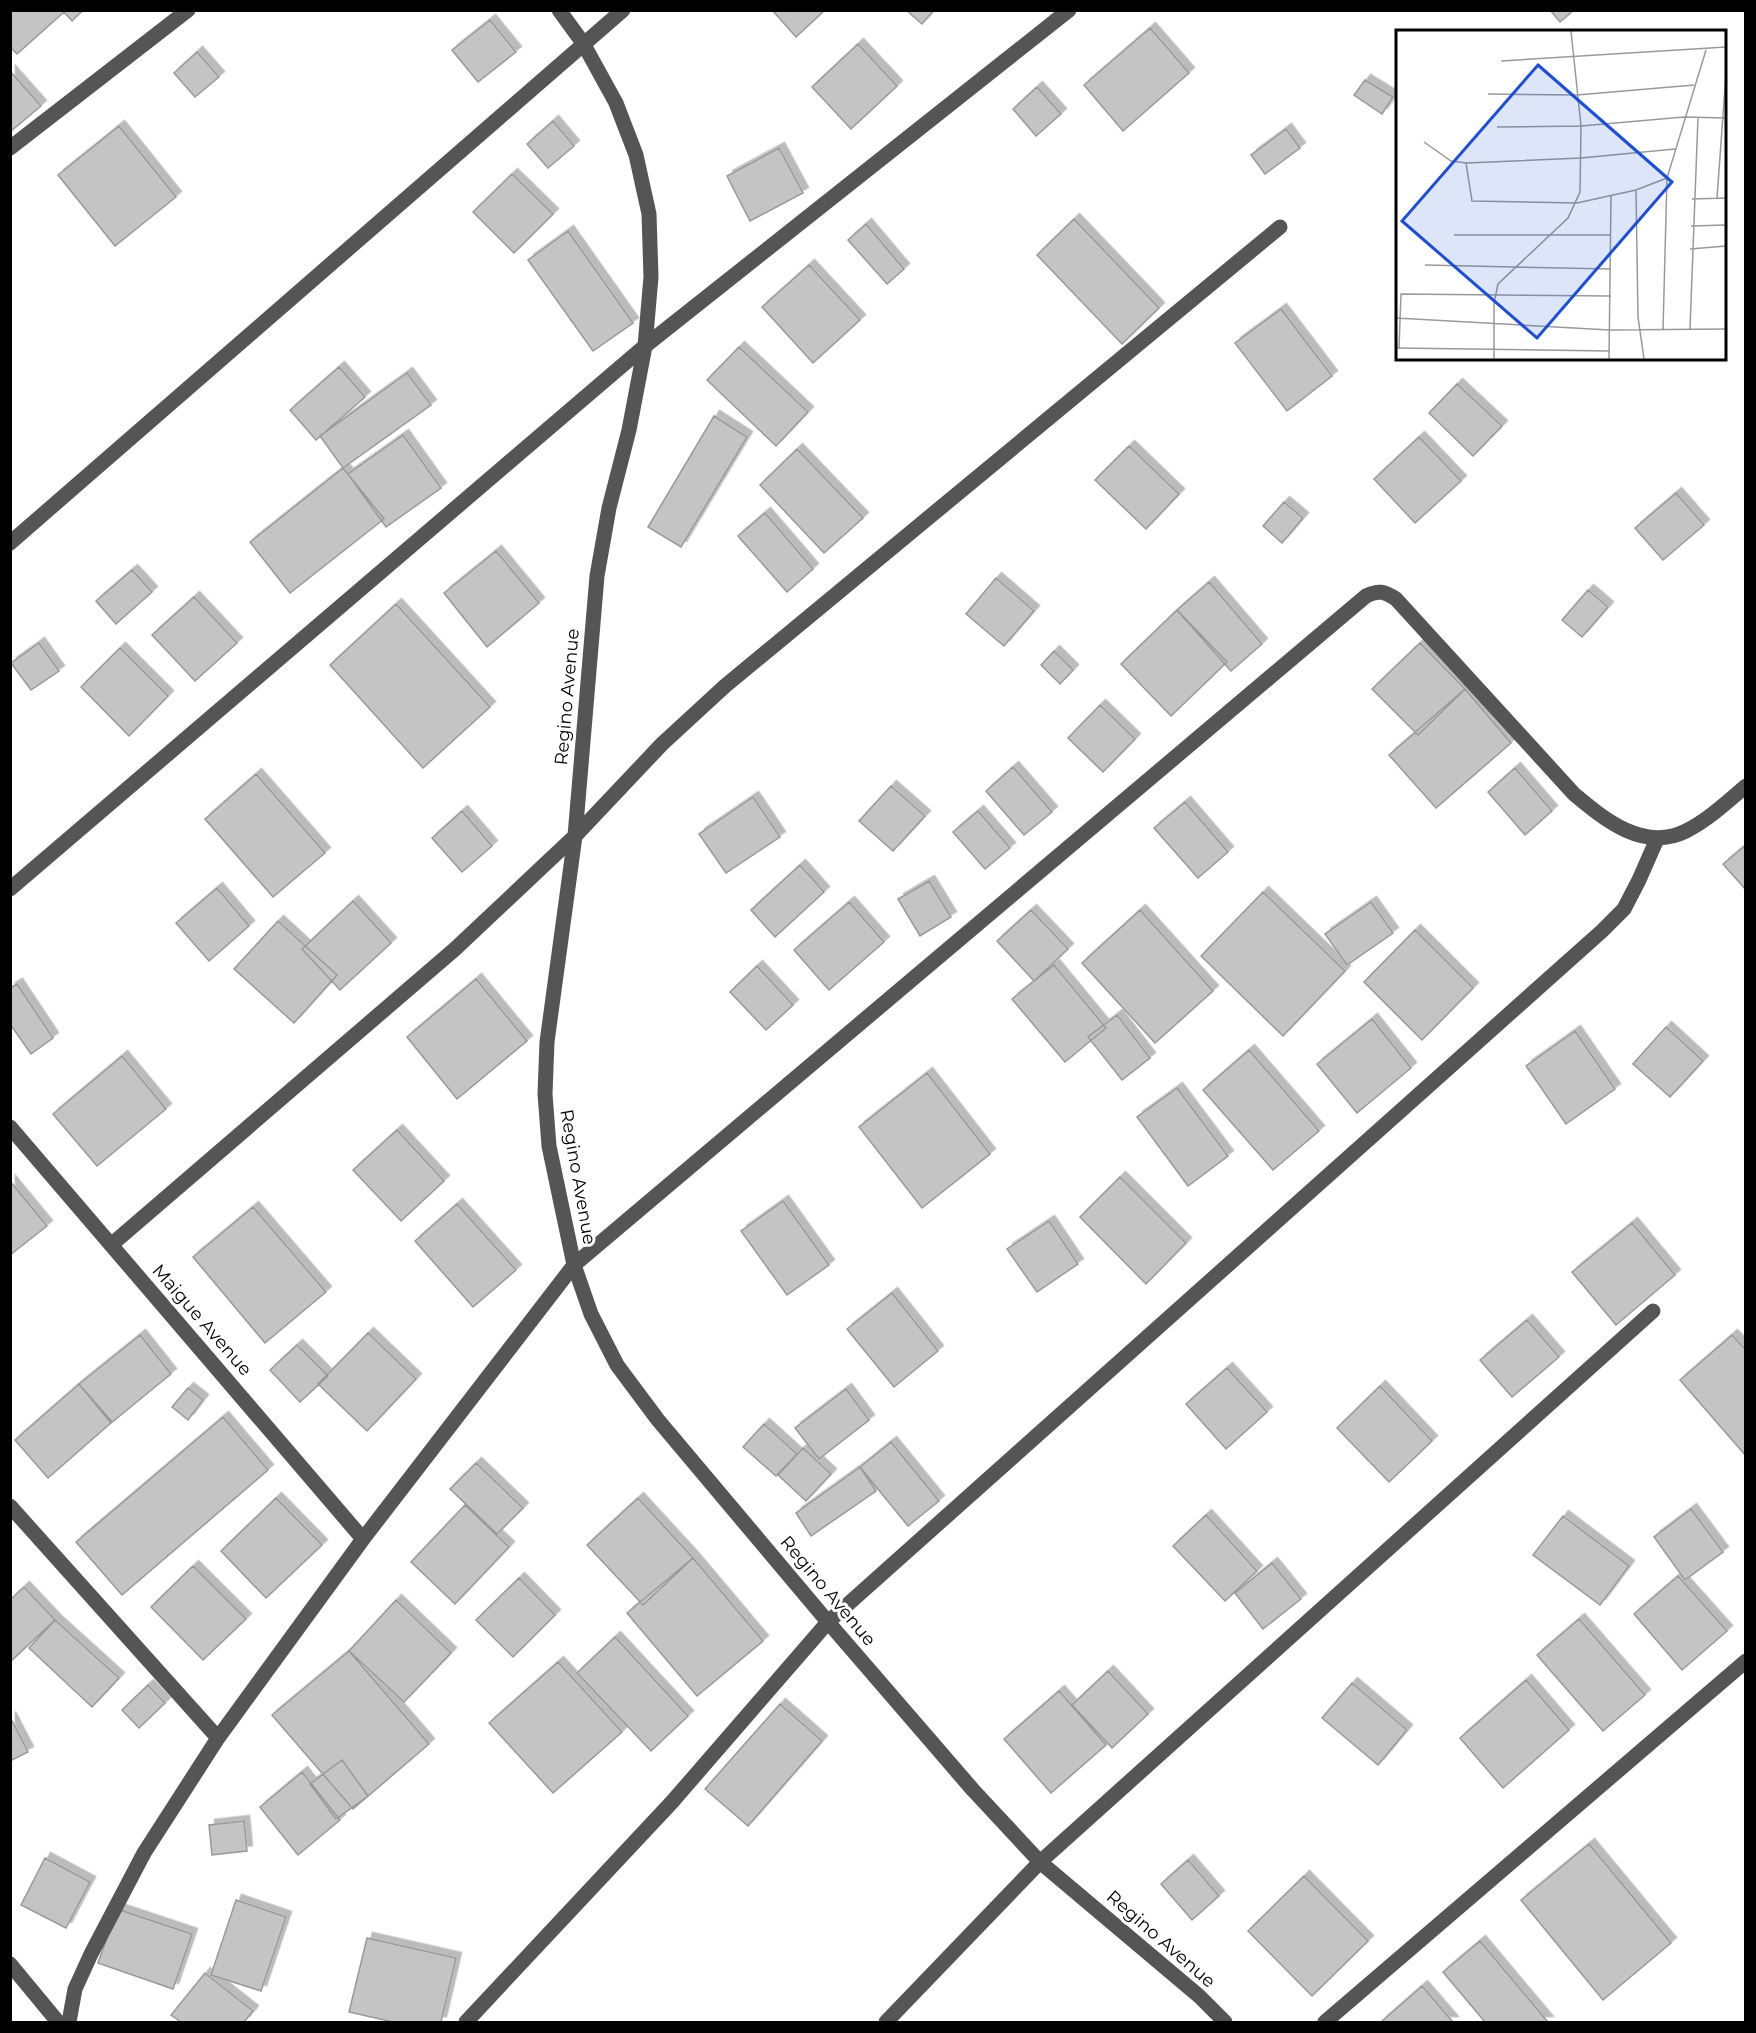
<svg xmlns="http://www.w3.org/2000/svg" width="1756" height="2033" font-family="Montserrat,sans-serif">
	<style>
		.building { fill: #c4c4c4; stroke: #999; stroke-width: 1.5; filter: url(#shadow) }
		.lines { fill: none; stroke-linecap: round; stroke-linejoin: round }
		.minor { stroke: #555; stroke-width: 15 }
		.labels { text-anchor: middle; stroke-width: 6; stroke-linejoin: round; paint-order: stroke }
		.street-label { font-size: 18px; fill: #000; stroke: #fff }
		.inset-road { fill: none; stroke: #999; stroke-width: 1.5 }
		.view { fill: #1d4ed8; fill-opacity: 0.15; stroke: #1d4ed8; stroke-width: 3 }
		.inset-edge { fill: none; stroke: #000; stroke-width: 3 }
	</style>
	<defs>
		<filter id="shadow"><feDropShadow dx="5.5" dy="-5.5" stdDeviation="0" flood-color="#0004"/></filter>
	</defs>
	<rect width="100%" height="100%" fill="#fff"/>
	<path class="building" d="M 10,10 L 83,10 L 72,21 L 64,12 L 17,54 L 10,47 Z
		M 772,10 L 825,10 L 796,37 Z
		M 906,10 L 934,10 L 922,24 Z
		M 1550,10 L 1574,10 L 1560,22 Z
		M 490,20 L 516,52 L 478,82 L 452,50 Z
		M 1150,28 L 1189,73 L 1123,131 L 1084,85 Z
		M 858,44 L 897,86 L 851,129 L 812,87 Z
		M 197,52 L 219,77 L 195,97 L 174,73 Z
		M 10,71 L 41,106 L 10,132 Z
		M 1365,80 L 1393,97 L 1382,114 L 1354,95 Z
		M 1037,87 L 1061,114 L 1036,136 L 1013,109 Z
		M 553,121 L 574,146 L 548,168 L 527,144 Z
		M 119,126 L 176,197 L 115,246 L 58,175 Z
		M 1286,129 L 1300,148 L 1265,174 L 1251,155 Z
		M 779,148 L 803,193 L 750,221 L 727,176 Z
		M 512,174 L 553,214 L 514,253 L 473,212 Z
		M 1074,219 L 1159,308 L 1122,344 L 1037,255 Z
		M 866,224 L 904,269 L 887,284 L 848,240 Z
		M 568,231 L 633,323 L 593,351 L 528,260 Z
		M 809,265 L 860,320 L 813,363 L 762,307 Z
		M 1281,309 L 1332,376 L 1287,411 L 1235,343 Z
		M 739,347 L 808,412 L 776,446 L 707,380 Z
		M 339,367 L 365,397 L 316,440 L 290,410 Z
		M 407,373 L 431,405 L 343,468 L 320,436 Z
		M 1457,384 L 1502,426 L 1473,456 L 1429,413 Z
		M 714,416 L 747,437 L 681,547 L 648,527 Z
		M 403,435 L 441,488 L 386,527 L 348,474 Z
		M 1419,437 L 1461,481 L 1415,523 L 1374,479 Z
		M 1129,446 L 1179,494 L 1146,529 L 1095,480 Z
		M 797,449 L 863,518 L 824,553 L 760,485 Z
		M 343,468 L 384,519 L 290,593 L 250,542 Z
		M 1676,493 L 1704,525 L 1663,560 L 1635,528 Z
		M 1284,502 L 1303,518 L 1282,543 L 1263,526 Z
		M 765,513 L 813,569 L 787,592 L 738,536 Z
		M 496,551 L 539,603 L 487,647 L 444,593 Z
		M 132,570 L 152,592 L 116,624 L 96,601 Z
		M 996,578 L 1034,611 L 1004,646 L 966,614 Z
		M 1209,582 L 1262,644 L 1231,671 L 1177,610 Z
		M 1588,590 L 1608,607 L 1582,637 L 1562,620 Z
		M 194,597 L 237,643 L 195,681 L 152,635 Z
		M 396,604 L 490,707 L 423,768 L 330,665 Z
		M 1177,610 L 1227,662 L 1171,716 L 1121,664 Z
		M 39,643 L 59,671 L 31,690 L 11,663 Z
		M 1420,643 L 1465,689 L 1418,735 L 1372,689 Z
		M 120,648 L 168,696 L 129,736 L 81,687 Z
		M 1054,651 L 1073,670 L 1060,684 L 1041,665 Z
		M 1465,689 L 1511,743 L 1436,808 L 1389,755 Z
		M 1100,705 L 1135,739 L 1103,772 L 1068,738 Z
		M 1013,767 L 1052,812 L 1024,835 L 986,791 Z
		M 1515,768 L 1552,811 L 1525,835 L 1488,792 Z
		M 256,774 L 325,853 L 273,897 L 205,819 Z
		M 891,786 L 925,816 L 893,851 L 859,821 Z
		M 753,797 L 780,837 L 726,873 L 699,834 Z
		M 1185,802 L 1228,852 L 1198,878 L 1154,828 Z
		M 462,811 L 492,846 L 462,872 L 432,838 Z
		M 978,811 L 1010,848 L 985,869 L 953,832 Z
		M 1746,845 L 1746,890 L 1723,864 Z
		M 800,865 L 824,892 L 775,937 L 751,910 Z
		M 929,881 L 951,917 L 920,936 L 898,899 Z
		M 217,888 L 249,926 L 209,961 L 176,923 Z
		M 1263,892 L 1345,971 L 1283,1036 L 1201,956 Z
		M 353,901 L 391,943 L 340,990 L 302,949 Z
		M 849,902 L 884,942 L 829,990 L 794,950 Z
		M 1371,902 L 1393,933 L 1347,965 L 1325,934 Z
		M 1031,910 L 1068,949 L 1034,981 L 997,941 Z
		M 1140,910 L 1213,991 L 1155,1043 L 1082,963 Z
		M 278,921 L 337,975 L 294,1023 L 234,969 Z
		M 1415,930 L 1473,988 L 1422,1040 L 1364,982 Z
		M 1054,965 L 1106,1028 L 1065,1062 L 1012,999 Z
		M 757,966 L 793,1005 L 766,1030 L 730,992 Z
		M 476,979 L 527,1041 L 457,1099 L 407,1037 Z
		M 17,984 L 53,1038 L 31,1054 L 10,1024 L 10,988 Z
		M 1117,1015 L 1150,1058 L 1122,1080 L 1088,1037 Z
		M 1372,1019 L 1411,1068 L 1357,1113 L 1317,1064 Z
		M 1666,1027 L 1703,1061 L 1670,1097 L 1633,1064 Z
		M 1575,1031 L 1615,1089 L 1566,1124 L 1526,1066 Z
		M 1249,1050 L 1319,1131 L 1273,1170 L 1203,1090 Z
		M 122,1056 L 166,1109 L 97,1166 L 53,1114 Z
		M 927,1073 L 990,1154 L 922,1208 L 859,1127 Z
		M 1177,1088 L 1228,1156 L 1188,1186 L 1137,1117 Z
		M 397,1130 L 444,1181 L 401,1221 L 353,1170 Z
		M 1120,1177 L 1186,1243 L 1146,1284 L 1080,1217 Z
		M 10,1181 L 47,1226 L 10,1255 Z
		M 783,1201 L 829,1265 L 787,1295 L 741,1231 Z
		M 457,1204 L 516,1270 L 473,1307 L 415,1241 Z
		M 253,1207 L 326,1292 L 265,1343 L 193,1257 Z
		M 1049,1221 L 1078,1264 L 1037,1292 L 1007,1249 Z
		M 1632,1223 L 1675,1275 L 1616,1325 L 1572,1272 Z
		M 892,1293 L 938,1351 L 894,1387 L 847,1329 Z
		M 1527,1320 L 1559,1357 L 1512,1397 L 1480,1360 Z
		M 368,1333 L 416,1379 L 367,1431 L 318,1384 Z
		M 140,1335 L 171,1374 L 111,1423 L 79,1384 Z
		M 1732,1335 L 1746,1350 L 1746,1456 L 1680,1380 Z
		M 297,1345 L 328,1376 L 300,1402 L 270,1370 Z
		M 1227,1368 L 1267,1412 L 1226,1449 L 1186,1404 Z
		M 79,1384 L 112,1422 L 48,1478 L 15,1440 Z
		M 1380,1386 L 1432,1441 L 1389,1482 L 1337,1428 Z
		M 188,1388 L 203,1400 L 188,1420 L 172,1407 Z
		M 846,1389 L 869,1420 L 819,1459 L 795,1428 Z
		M 223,1417 L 268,1470 L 122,1595 L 76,1542 Z
		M 764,1424 L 797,1454 L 776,1476 L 743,1447 Z
		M 891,1442 L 939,1501 L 908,1526 L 860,1467 Z
		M 803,1448 L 831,1474 L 806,1501 L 778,1475 Z
		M 476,1463 L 523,1508 L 497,1534 L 450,1489 Z
		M 860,1467 L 876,1491 L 811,1536 L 796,1513 Z
		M 276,1498 L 322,1545 L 266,1598 L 221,1551 Z
		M 638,1498 L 693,1558 L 643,1605 L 587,1545 Z
		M 465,1505 L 509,1547 L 455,1604 L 411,1562 Z
		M 1691,1509 L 1723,1552 L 1685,1580 L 1654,1537 Z
		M 1206,1515 L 1257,1571 L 1225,1601 L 1173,1546 Z
		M 1563,1516 L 1629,1566 L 1600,1605 L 1533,1555 Z
		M 693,1558 L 763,1641 L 697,1696 L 627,1613 Z
		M 1272,1563 L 1301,1599 L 1263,1629 L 1235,1593 Z
		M 193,1566 L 246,1619 L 203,1660 L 151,1607 Z
		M 1678,1576 L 1727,1631 L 1682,1670 L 1634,1614 Z
		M 519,1578 L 555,1615 L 513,1657 L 476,1620 Z
		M 24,1587 L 55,1620 L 10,1662 L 10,1600 Z
		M 396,1600 L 451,1653 L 404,1702 L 349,1651 Z
		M 1579,1619 L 1645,1695 L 1603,1731 L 1537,1655 Z
		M 55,1620 L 119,1678 L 92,1707 L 29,1648 Z
		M 615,1637 L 688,1716 L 651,1751 L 577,1673 Z
		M 349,1651 L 429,1744 L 353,1809 L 272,1715 Z
		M 558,1662 L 622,1732 L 553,1793 L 489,1723 Z
		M 1108,1671 L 1148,1714 L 1112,1748 L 1072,1705 Z
		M 1526,1680 L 1569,1730 L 1503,1788 L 1460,1738 Z
		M 1352,1683 L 1407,1730 L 1378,1765 L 1322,1718 Z
		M 148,1685 L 165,1703 L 139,1728 L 122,1710 Z
		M 1059,1691 L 1106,1745 L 1051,1793 L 1004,1739 Z
		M 780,1704 L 822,1741 L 748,1826 L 705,1789 Z
		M 10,1717 L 28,1752 L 10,1761 Z
		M 342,1760 L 368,1796 L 336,1819 L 310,1784 Z
		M 302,1772 L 340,1820 L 298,1855 L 260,1807 Z
		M 244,1821 L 247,1851 L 212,1855 L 209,1825 Z
		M 1589,1844 L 1671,1943 L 1603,2000 L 1521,1900 Z
		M 45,1858 L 90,1882 L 66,1928 L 21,1905 Z
		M 1188,1860 L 1219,1896 L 1192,1920 L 1161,1884 Z
		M 1304,1876 L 1368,1941 L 1312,1996 L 1248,1931 Z
		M 236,1900 L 286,1917 L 261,1991 L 211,1975 Z
		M 117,1909 L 192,1934 L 173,1989 L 98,1963 Z
		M 367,1938 L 456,1958 L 441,2022 L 393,2022 L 349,2012 Z
		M 1480,1941 L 1548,2022 L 1485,2022 L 1443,1972 Z
		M 205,1973 L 253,2011 L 244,2022 L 181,2022 L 171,2015 Z
		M 1422,1986 L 1453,2022 L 1381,2022 Z"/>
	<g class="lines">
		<path class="minor" d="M 559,10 L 583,43 L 616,103 L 636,155 L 649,214 L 651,277 L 645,346 L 629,430 L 609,508 L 597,576 L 575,836 L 547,1042 L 545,1094 L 549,1146 L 574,1265 L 591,1314 L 617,1365 L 658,1420 L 828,1622 L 973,1790 L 1040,1862 L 1199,1996 L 1225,2022
			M 10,148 L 188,10
			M 10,543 L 623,10
			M 10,889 L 645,346 L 1069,10
			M 10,1127 L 363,1539
			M 111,1245 L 455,949 L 575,836 L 662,744 L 725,686 L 1280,227
			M 10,1506 L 218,1738
			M 10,1964 L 58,2022
			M 69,2022 L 75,1989 L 91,1954 L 144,1853 L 218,1738 L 363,1539 L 574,1265 L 1366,596 C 1378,590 1384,591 1396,599 L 1574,794 C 1605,820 1644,852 1686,831 C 1708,820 1727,802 1746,786
			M 466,2022 L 672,1802 L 828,1622 L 1602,931 L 1624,909 L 1639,880 L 1657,839
			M 886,2022 L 1040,1862 L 1653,1311
			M 1325,2022 L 1746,1661"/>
	</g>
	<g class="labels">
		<g class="street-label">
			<text transform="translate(567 697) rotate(-85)" y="6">Regino Avenue</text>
			<text transform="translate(578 1177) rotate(80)" y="6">Regino Avenue</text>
			<text transform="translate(202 1320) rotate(49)" y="6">Maigue Avenue</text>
			<text transform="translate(828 1591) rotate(50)" y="6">Regino Avenue</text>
			<text transform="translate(1161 1939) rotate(41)" y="6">Regino Avenue</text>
		</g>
	</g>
	<g transform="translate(1396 30)">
		<rect width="330" height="330" fill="#fff"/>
		<path class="inset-road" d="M 105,31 L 330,17M 92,64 L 181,65 L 298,55M 101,97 L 185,96 L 288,87 L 330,88M 28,112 L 55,131 L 70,133 L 76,171 L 181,173 L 240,160 L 271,148M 70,133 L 185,128 L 279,119M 240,160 L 242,287 L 248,329M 321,168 L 330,44M 296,169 L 330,168M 295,196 L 330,195M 58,205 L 215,205M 294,219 L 330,216M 29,235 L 215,239M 0,288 L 214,300 L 330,299M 294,299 L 302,87M 267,300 L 271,148 L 310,20M 1,318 L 213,321M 3,318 L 5,264 L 215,266M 98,329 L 98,273 L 102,254 L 172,188 L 184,162 L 185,96 L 175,1M 213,329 L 215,166"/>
		<path class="view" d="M 142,35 L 276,152 L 141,308 L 6,191 Z"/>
		<rect width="330" height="330" class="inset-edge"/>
	</g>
	<rect width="1756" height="2033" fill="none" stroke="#000000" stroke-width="24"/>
</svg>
